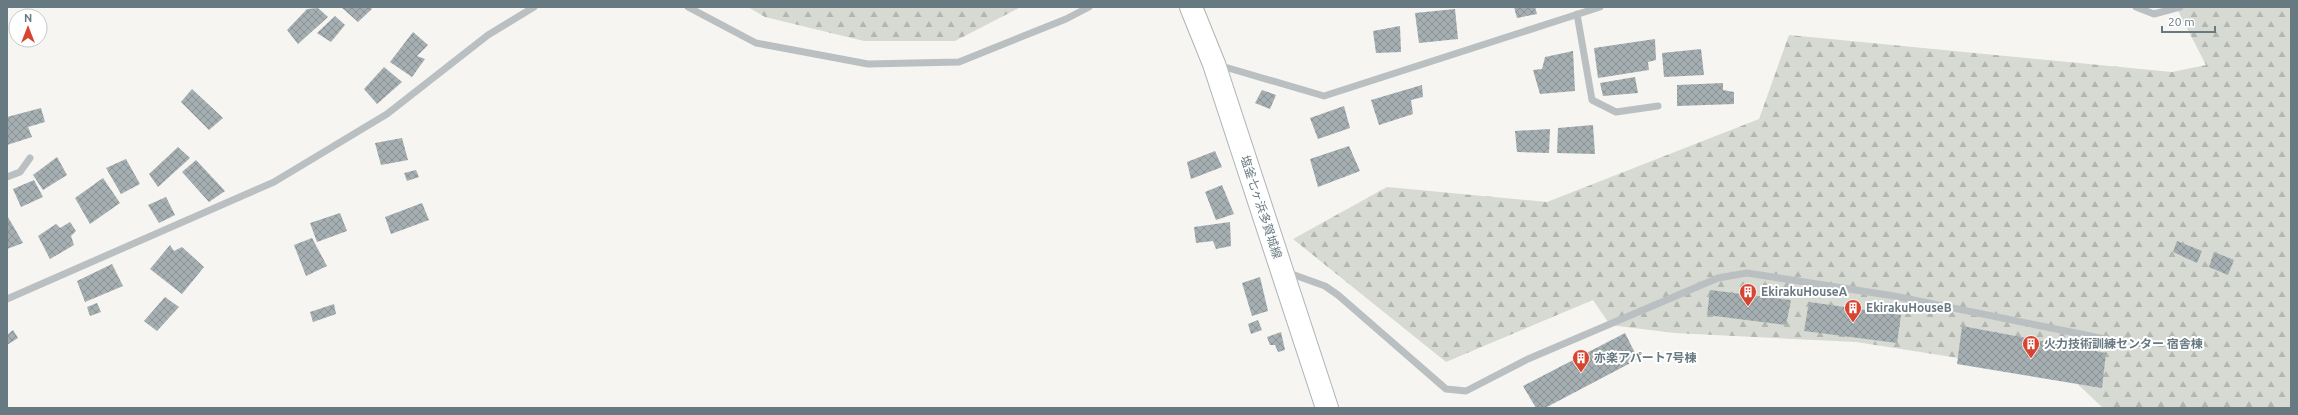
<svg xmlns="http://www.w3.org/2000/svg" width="2298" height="415" font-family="Ubuntu,'Noto Sans JP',sans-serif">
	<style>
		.forest { fill: url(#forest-firs) }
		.building { fill: url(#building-cross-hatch) }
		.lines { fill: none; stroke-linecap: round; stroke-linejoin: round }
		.major-casing { stroke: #aeb4b7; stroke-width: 24 }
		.minor { stroke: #bac0c2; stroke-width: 7 }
		.major { stroke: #fff; stroke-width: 22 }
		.labels { text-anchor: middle; stroke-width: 4; stroke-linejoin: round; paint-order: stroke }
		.street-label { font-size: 12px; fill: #677981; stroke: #fff }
		.poi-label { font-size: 12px; font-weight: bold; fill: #677981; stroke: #fff; text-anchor: start }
	</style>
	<defs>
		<pattern id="forest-firs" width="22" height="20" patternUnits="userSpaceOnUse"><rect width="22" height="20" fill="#d6dad2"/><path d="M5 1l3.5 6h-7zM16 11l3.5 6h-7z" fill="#b1b6b0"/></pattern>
		<pattern id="building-cross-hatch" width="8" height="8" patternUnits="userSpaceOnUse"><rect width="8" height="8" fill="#a5aeb1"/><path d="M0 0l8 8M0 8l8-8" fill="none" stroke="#8a9295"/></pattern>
	</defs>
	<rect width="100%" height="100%" fill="#f6f5f2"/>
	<path class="forest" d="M 748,7 L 1021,7 L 955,41 L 864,41 L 765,17 Z
		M 2176,7 L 2291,7 L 2291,408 L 2103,408 L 2068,375 L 1856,342 L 1674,333 L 1610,325 L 1593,300 L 1446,362 L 1293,239 L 1387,187 L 1547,202 L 1759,119 L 1789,35 L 2172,72 L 2206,65 Z"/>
	<path class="building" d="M 341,7 L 370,7 L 372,9 L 358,22 Z
		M 1514,7 L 1535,7 L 1537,14 L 1517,18 Z
		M 318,8 L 328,17 L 298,44 L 287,30 L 307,9 Z
		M 1455,9 L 1458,39 L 1419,43 L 1415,13 Z
		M 335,16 L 345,25 L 331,42 L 317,33 Z
		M 1400,26 L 1401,52 L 1376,53 L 1373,31 Z
		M 413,32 L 428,45 L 417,56 L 425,59 L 412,77 L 390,62 Z
		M 1655,39 L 1656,60 L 1648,62 L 1649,70 L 1598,78 L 1594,48 Z
		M 1701,49 L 1704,75 L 1664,77 L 1662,53 Z
		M 1573,51 L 1575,91 L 1540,94 L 1533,70 L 1542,69 L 1545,57 Z
		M 384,67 L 402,82 L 377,104 L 364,89 Z
		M 1635,77 L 1638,93 L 1603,96 L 1600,83 Z
		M 1723,83 L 1723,90 L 1734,92 L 1734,104 L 1677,106 L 1677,85 Z
		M 1422,85 L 1423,97 L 1411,100 L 1413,114 L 1379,125 L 1371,100 Z
		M 192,89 L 223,118 L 209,130 L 181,102 Z
		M 1262,90 L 1276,95 L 1270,109 L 1255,103 Z
		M 1344,106 L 1350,128 L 1318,139 L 1310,118 Z
		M 41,108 L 45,122 L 28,127 L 32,137 L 7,145 L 7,117 Z
		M 1593,125 L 1595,154 L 1557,153 L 1558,128 Z
		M 1550,129 L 1549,153 L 1517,152 L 1515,131 Z
		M 402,138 L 408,160 L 381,165 L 375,143 Z
		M 1349,146 L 1360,171 L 1318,187 L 1310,159 Z
		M 178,147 L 190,158 L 158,187 L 149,174 Z
		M 1215,151 L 1222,167 L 1191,179 L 1187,162 Z
		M 57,157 L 67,175 L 43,190 L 33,175 Z
		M 126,159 L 140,184 L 121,194 L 106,168 Z
		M 196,160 L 225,191 L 209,202 L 182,172 Z
		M 416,170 L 419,177 L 407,181 L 404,173 Z
		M 103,178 L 120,203 L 90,224 L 75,198 Z
		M 34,180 L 43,197 L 21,207 L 13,189 Z
		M 1222,185 L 1234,214 L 1216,220 L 1205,192 Z
		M 166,197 L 175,215 L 159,223 L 148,205 Z
		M 422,203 L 429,220 L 391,234 L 385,217 Z
		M 340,213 L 347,231 L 317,242 L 310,223 Z
		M 8,217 L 23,243 L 7,249 L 7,218 Z
		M 70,222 L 76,231 L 71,236 L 74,245 L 50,259 L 38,236 L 56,224 L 60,228 Z
		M 1230,222 L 1231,246 L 1216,249 L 1213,241 L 1196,243 L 1194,227 Z
		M 312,238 L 327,266 L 306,276 L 294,245 Z
		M 2177,241 L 2202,251 L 2197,263 L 2173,252 Z
		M 170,245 L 174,251 L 182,247 L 204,267 L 182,294 L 150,269 Z
		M 2214,252 L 2234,260 L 2228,275 L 2209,267 Z
		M 112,264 L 123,286 L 85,302 L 77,281 Z
		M 1260,277 L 1268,311 L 1252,316 L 1242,283 Z
		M 1710,290 L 1791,300 L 1786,325 L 1707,315 Z
		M 165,297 L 179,307 L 157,331 L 144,321 Z
		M 1809,302 L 1901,315 L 1897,343 L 1804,331 Z
		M 97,303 L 101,312 L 90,316 L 87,307 Z
		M 334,304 L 336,314 L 313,322 L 310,312 Z
		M 1258,320 L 1262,330 L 1251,334 L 1248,324 Z
		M 1962,326 L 2106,353 L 2102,388 L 1957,364 Z
		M 13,330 L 18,338 L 7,345 L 7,335 Z
		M 1281,332 L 1285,350 L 1278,352 L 1275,345 L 1270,345 L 1267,337 Z
		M 1625,333 L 1638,359 L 1545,408 L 1536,408 L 1523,386 Z"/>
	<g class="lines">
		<defs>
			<path id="major" d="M 1191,7 L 1214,64 L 1327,408"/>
		</defs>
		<use href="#major" class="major-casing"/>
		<path class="minor" d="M 688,7 L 756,43 L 868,64 L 959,62 L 1066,19 L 1089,7
			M 2136,7 L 2154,14 L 2180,7
			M 1577,14 L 1592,100 L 1616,112 L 1658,106
			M 1218,65 L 1324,96 L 1600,7
			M 7,177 L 20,172 L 30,158
			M 1286,272 L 1325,286 L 1338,295 L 1446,389 L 1466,391 L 1528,359 L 1718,278 L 1747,273 L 1894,296 L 2105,339
			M 7,299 L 274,182 L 387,114 L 488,35 L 534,7"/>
		<use href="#major" class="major"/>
	</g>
	<defs>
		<symbol id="building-pin" viewBox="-11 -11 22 30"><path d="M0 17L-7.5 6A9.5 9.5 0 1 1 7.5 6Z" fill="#d74531" stroke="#fff"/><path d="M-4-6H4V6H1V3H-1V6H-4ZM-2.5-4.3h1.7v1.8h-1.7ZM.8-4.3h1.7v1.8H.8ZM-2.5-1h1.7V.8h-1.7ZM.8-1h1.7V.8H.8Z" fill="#fff"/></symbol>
	</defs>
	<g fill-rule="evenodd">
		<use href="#building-pin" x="1738" y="282" width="20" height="27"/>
		<use href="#building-pin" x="1843" y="298" width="20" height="27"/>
		<use href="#building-pin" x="2021" y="334" width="20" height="27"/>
		<use href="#building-pin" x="1571" y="348" width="20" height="27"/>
	</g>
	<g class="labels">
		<g class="street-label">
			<text transform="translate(1261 207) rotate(72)" y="4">塩釜七ヶ浜多賀城線</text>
		</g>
		<g class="poi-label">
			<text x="1761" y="296">EkirakuHouseA</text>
			<text x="1866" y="312">EkirakuHouseB</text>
			<text x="2044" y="348">火力技術訓練センター 宿舎棟</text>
			<text x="1594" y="362">亦楽アパート7号棟</text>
		</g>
	</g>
	<rect width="2298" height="415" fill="none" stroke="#677981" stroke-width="16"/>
	<g transform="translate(28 28)"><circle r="19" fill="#ffffff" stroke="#c2c9cd"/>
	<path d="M0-3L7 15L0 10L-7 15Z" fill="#d74531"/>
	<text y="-6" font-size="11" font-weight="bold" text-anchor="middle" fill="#677981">N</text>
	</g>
	<path d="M2162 26v6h53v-6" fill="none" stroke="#677981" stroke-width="2"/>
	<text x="2168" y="26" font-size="12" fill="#677981" stroke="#ffffff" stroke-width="3" paint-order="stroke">20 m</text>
</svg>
